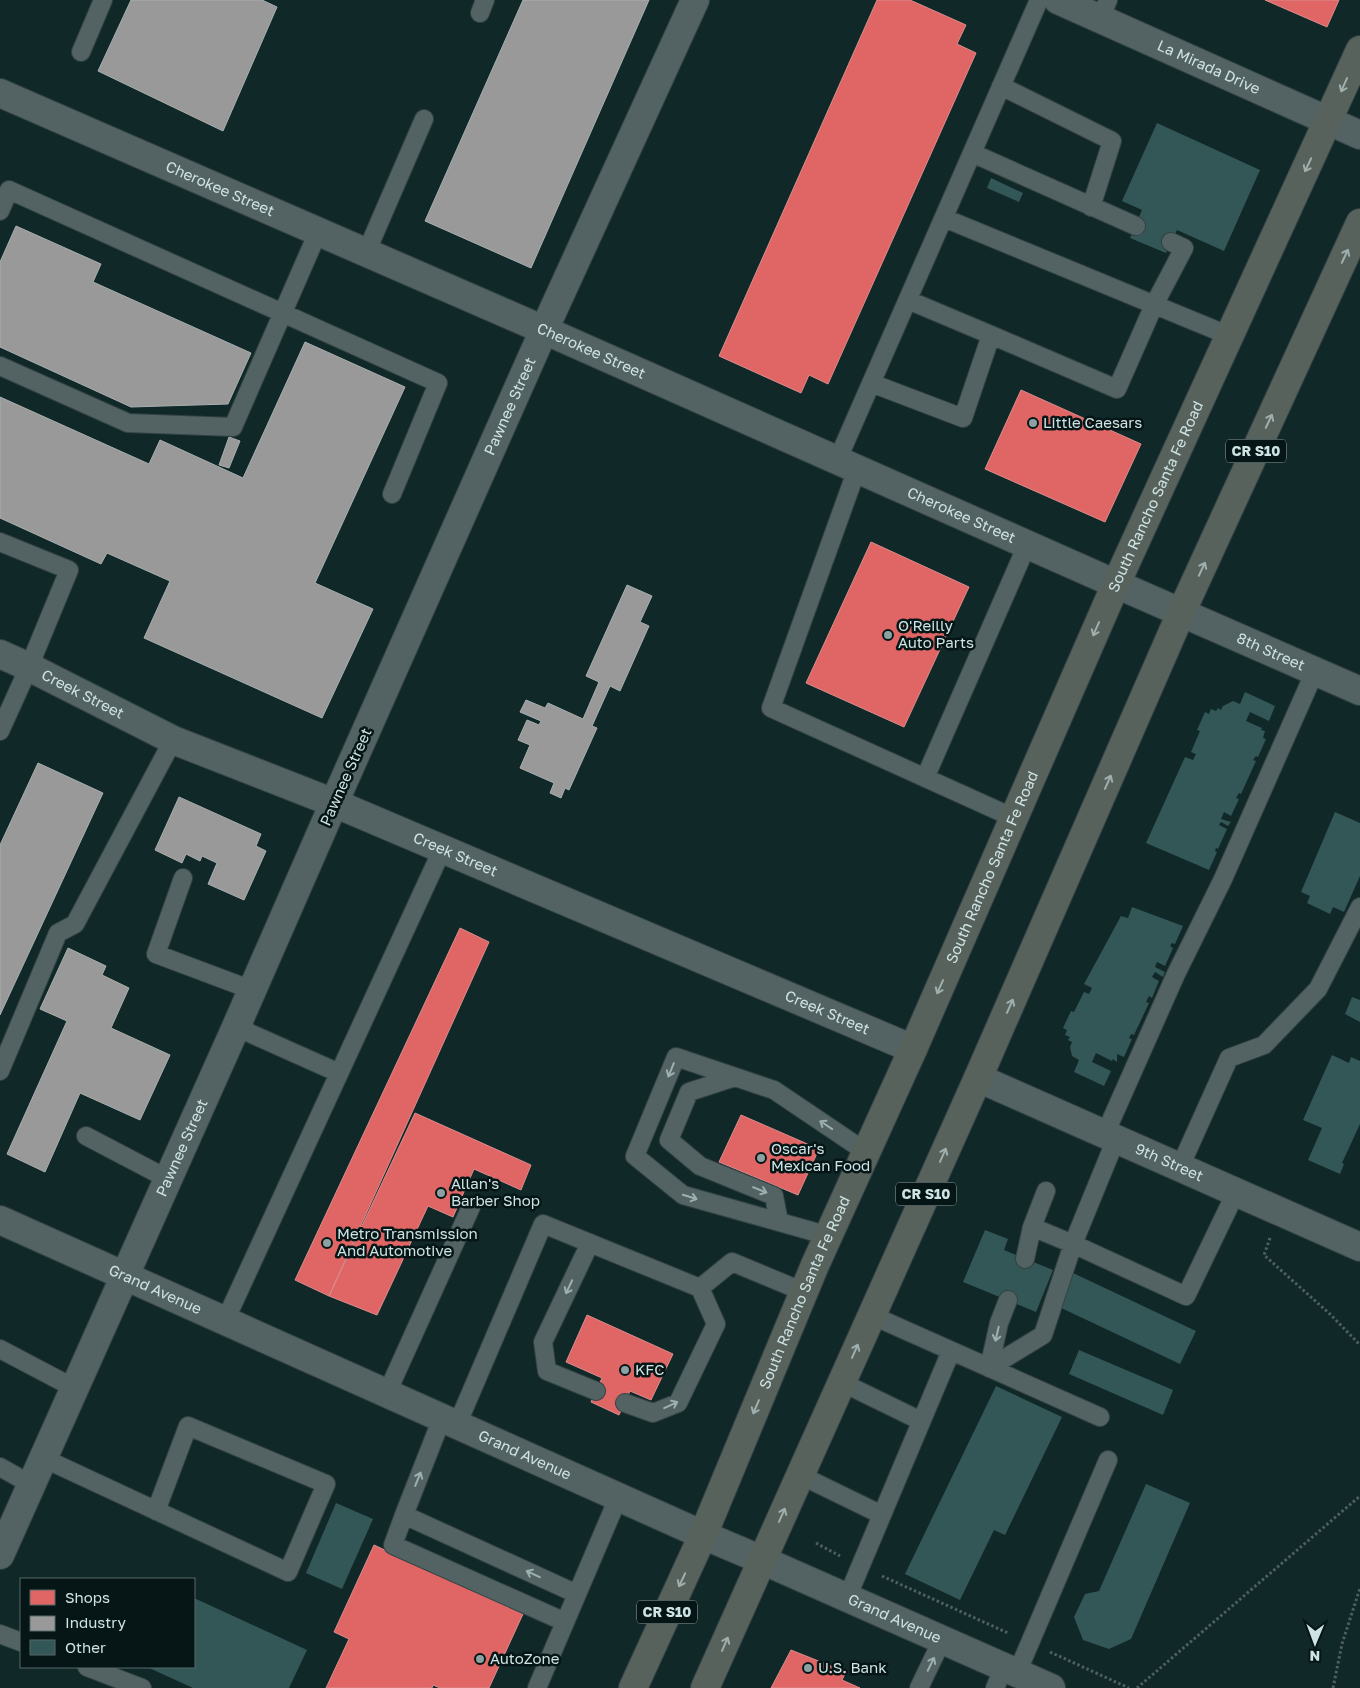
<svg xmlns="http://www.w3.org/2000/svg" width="1360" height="1688" font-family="'Golos Text',sans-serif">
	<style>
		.shops { fill: #e06666; stroke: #db8c8c }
		.industry { fill: #999; stroke: #a9afaf }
		.building { fill: #335657 }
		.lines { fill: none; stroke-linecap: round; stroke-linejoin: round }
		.service-casing { stroke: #334344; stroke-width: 20 }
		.minor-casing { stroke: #334344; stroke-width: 30 }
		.tertiary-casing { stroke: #334344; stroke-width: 30 }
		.secondary-casing { stroke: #334344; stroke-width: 30 }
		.primary-casing { stroke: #334344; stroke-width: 30 }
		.path { stroke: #505f60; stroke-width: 3; stroke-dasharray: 2.5 2.5; stroke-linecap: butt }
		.service { stroke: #536364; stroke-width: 18 }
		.minor { stroke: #536364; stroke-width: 28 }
		.tertiary { stroke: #536364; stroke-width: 28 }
		.secondary { stroke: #536364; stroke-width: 28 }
		.primary { stroke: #58625c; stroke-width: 28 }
		.oneway { stroke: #9fafad }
		.oneway2 { stroke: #9db0b0 }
		.poi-dot { fill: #8ca2a2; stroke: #061617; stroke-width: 2 }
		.labels { text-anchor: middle; stroke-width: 5; stroke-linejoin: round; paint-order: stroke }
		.shield { fill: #061617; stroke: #92a6a6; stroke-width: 1 }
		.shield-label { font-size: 14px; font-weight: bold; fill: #cee3e3 }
		.street-label { font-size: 15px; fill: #cee3e3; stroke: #061617 }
		.poi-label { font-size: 15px; fill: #cee3e3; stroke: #061617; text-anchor: start }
	</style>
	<rect width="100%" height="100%" fill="#112829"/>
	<path class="shops" d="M 877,0 L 910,0 L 966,25 L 957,44 L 976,53 L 828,384 L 809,375 L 801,393 L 719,356 Z
		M 1265,0 L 1339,0 L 1327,27 Z
		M 1021,390 L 1141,444 L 1105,522 L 985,469 Z
		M 871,542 L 969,587 L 904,727 L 806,683 Z
		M 460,928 L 489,942 L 329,1296 L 295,1280 Z
		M 415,1113 L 531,1165 L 521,1190 L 474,1169 L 453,1217 L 428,1206 L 377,1315 L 329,1296 Z
		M 741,1115 L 819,1149 L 798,1195 L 719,1162 Z
		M 587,1315 L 673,1354 L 651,1400 L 630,1391 L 619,1415 L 591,1402 L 602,1378 L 566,1362 Z
		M 374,1545 L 523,1614 L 489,1688 L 440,1688 L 433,1685 L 432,1688 L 326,1688 L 349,1639 L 334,1632 Z
		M 791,1650 L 846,1672 L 842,1680 L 860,1688 L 771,1688 Z"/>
	<path class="industry" d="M 131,0 L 262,0 L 277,7 L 223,131 L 98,71 Z
		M 523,0 L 649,0 L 531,268 L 425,221 Z
		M 16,226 L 101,264 L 93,282 L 251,353 L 228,404 L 131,407 L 0,347 L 0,262 Z
		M 305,342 L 405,387 L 315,583 L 373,609 L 322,718 L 144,638 L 170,581 L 107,553 L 101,564 L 0,518 L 0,397 L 149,464 L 160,440 L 243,478 Z
		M 229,437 L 240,441 L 229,468 L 219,465 Z
		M 627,585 L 652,596 L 640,622 L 649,626 L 620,691 L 610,686 L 592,726 L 597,728 L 569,790 L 565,788 L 561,798 L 550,793 L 554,783 L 520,768 L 530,745 L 518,740 L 527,720 L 539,725 L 541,721 L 520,712 L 526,700 L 545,708 L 548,703 L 583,719 L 599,682 L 586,676 Z
		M 38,763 L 103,793 L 0,1015 L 0,845 Z
		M 179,797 L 261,834 L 256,846 L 266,851 L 244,900 L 208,884 L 217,863 L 202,856 L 200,861 L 186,854 L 182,863 L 155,850 Z
		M 68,948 L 106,966 L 102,975 L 129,988 L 111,1028 L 170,1055 L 140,1120 L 80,1093 L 45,1172 L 7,1154 L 67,1021 L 40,1009 Z"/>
	<path class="building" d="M 1157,123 L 1260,170 L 1224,251 L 1177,230 L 1166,253 L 1130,238 L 1142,210 L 1122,201 Z
		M 991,178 L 1023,193 L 1019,202 L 987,188 Z
		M 1245,692 L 1275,706 L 1269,721 L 1250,712 L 1246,721 L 1262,728 L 1261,730 L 1265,731 L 1263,738 L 1266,739 L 1258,757 L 1256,756 L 1253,760 L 1256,761 L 1241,794 L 1239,793 L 1236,798 L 1239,799 L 1231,816 L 1224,812 L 1221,819 L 1231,822 L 1228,826 L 1221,822 L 1219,825 L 1227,829 L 1218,849 L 1216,848 L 1215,851 L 1217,852 L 1209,870 L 1146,843 L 1185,757 L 1193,760 L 1196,754 L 1191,752 L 1200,731 L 1197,730 L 1205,712 L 1209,714 L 1211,709 L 1216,711 L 1218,708 L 1221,710 L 1223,706 L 1233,701 L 1240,704 Z
		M 1335,812 L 1360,823 L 1360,876 L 1344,912 L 1333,907 L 1330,914 L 1307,903 L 1310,896 L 1301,892 Z
		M 1132,907 L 1183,926 L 1175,944 L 1172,943 L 1170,946 L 1173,948 L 1165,966 L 1157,962 L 1155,967 L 1165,972 L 1163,977 L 1155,972 L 1152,977 L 1159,981 L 1152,998 L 1149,996 L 1146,1002 L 1149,1003 L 1134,1035 L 1131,1034 L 1129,1038 L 1132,1039 L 1124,1057 L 1117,1054 L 1117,1062 L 1113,1059 L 1112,1061 L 1096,1053 L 1092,1062 L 1111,1071 L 1104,1086 L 1074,1072 L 1079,1060 L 1072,1056 L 1070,1047 L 1072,1042 L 1068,1040 L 1070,1037 L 1065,1035 L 1067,1030 L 1063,1028 L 1071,1011 L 1074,1012 L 1084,992 L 1089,994 L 1092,988 L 1084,984 L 1121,916 L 1128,918 Z
		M 1352,997 L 1360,1000 L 1360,1022 L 1345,1014 Z
		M 1332,1055 L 1349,1063 L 1351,1057 L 1360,1061 L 1360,1124 L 1342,1163 L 1344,1164 L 1340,1174 L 1308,1160 L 1322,1128 L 1303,1120 Z
		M 985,1230 L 1008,1239 L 1004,1250 L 1053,1270 L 1036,1312 L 963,1282 Z
		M 1073,1273 L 1196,1331 L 1180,1364 L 1057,1306 Z
		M 1079,1350 L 1173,1390 L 1163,1415 L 1069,1374 Z
		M 996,1386 L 1062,1417 L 1005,1535 L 994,1530 L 960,1600 L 905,1574 Z
		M 1146,1484 L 1190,1503 L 1131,1639 L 1109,1649 L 1083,1640 L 1074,1617 L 1085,1594 L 1099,1591 Z
		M 336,1503 L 373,1519 L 342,1589 L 306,1573 Z
		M 194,1598 L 307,1650 L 289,1688 L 193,1688 L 147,1667 L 194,1667 Z"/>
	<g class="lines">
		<defs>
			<path id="service" d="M 480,13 L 485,0
				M 1100,19 L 1108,0
				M 81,52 L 103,0
				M 1001,86 L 1112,141 L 1091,207
				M 972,153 L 1136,226
				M 0,211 L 9,190 L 438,383 L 392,494
				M 944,218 L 1230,336
				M 366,253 L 424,119
				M 908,300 L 991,335
				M 0,366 L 128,423 L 233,427 L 318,232
				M 871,383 L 963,418 L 991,335 L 1117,389 L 1154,305 L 1184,248 L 1171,242
				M 837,461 L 1039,0
				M 857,469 L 771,708 L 1014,818
				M 0,542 L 69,570 L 29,667 L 0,731
				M 925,778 L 1027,545
				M 183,878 L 156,954 L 252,990
				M 236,1027 L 339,1073
				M 0,1071 L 58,933 L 75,924 L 173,740
				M 735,1077 L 689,1092 L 669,1140 L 700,1166 L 774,1196 L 779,1222
				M 1105,1134 L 1176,974 L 1223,879 L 1315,671
				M 86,1136 L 168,1179
				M 1116,1139 L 1073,1244 L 1186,1296 L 1236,1192
				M 1180,1167 L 1229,1058 L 1264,1045 L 1318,989 L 1360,907
				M 829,1236 L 683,1195 L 635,1156 L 676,1057 L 774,1090 L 866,1152
				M 590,1243 L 543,1342 L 547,1371 L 596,1391
				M 1025,1259 L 1032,1227
				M 871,1315 L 1100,1417
				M 225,1321 L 442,850
				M 0,1349 L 74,1388
				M 989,1368 L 1043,1335 L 1073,1244 L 1032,1227 L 1046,1191
				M 989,1368 L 999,1323 L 1008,1300
				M 841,1382 L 921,1421
				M 387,1393 L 471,1207
				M 625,1403 L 653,1413 L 678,1403 L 716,1324 L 700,1288
				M 442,1418 L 404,1515 L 577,1594
				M 457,1425 L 543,1224 L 700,1288 L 732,1262 L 804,1292
				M 43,1458 L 288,1572 L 326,1484 L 188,1426 L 156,1511
				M 0,1467 L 32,1485
				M 800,1475 L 882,1515
				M 404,1515 L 393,1545 L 565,1622
				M 847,1598 L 951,1351
				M 0,1634 L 21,1642
				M 87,1667 L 142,1688
				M 1017,1673 L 1108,1460
				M 537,1688 L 618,1498
				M 919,1688 L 942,1640
				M 995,1688 L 1004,1667"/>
			<g id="minor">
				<path id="s1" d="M 0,93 L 544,330 L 1116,584"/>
				<path id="s2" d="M 0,654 L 29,667 L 173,740 L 334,803 L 913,1049"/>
				<path id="s3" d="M 334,803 L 544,330 L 695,0"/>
				<path id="s4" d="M 978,1078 L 1360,1247"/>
			</g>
			<g id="tertiary">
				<path id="s5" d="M 1058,0 L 1360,135"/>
				<path id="s6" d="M 1116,584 L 1360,691"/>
				<path id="s7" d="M 0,1555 L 236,1027 L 334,803"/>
				<path id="s8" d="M 762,1560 L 1051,1688"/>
			</g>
			<g id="secondary">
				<path id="s9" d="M 0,1220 L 703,1535 L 762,1560"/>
			</g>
			<g id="primary">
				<path id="s10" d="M 633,1688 L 703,1535 L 815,1265 L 913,1049 L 1116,584 L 1360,50"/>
				<path d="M 705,1688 L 978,1078 L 1181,613 L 1360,223"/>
			</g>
		</defs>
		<use href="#service" class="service-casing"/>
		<use href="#minor" class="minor-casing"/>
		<use href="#tertiary" class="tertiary-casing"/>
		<use href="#secondary" class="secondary-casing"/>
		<use href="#primary" class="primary-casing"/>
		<path class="path" d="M 1270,1238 L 1264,1255 L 1331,1315 L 1360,1345
			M 816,1543 L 840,1556
			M 882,1576 L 1008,1633
			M 1050,1652 L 1129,1688
			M 1137,1688 L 1360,1496
			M 1333,1688 L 1342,1644 L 1360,1588"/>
		<use href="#service" class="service"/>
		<use href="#minor" class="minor"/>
		<use href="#tertiary" class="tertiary"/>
		<use href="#secondary" class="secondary"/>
		<use href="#primary" class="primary"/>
	</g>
	<defs><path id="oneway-shaft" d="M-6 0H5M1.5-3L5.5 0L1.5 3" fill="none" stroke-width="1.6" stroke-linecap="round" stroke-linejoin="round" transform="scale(1.25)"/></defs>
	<g class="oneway">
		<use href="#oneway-shaft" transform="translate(1344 85) rotate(114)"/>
		<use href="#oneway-shaft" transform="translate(1308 165) rotate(115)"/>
		<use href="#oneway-shaft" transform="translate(1345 256) rotate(-65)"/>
		<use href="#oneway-shaft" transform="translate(1269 421) rotate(-65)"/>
		<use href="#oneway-shaft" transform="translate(1202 569) rotate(-65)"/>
		<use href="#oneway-shaft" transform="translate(1096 629) rotate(114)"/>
		<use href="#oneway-shaft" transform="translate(1108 782) rotate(-66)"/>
		<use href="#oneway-shaft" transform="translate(940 987) rotate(114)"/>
		<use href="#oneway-shaft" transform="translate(1010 1006) rotate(-66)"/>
		<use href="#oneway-shaft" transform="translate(943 1155) rotate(-66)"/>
		<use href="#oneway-shaft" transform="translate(855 1351) rotate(-66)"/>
		<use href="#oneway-shaft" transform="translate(756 1407) rotate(113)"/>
		<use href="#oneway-shaft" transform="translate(782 1515) rotate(-66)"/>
		<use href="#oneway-shaft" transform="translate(682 1580) rotate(115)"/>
		<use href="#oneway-shaft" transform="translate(725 1644) rotate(-66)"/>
	</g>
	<g class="oneway2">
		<use href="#oneway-shaft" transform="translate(671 1070) rotate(112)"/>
		<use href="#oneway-shaft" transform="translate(826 1125) rotate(-146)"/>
		<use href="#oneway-shaft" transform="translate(760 1190) rotate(22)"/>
		<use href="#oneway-shaft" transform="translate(690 1197) rotate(17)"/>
		<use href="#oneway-shaft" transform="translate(569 1287) rotate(115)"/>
		<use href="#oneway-shaft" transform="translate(997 1334) rotate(103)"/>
		<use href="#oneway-shaft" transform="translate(671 1405) rotate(-25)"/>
		<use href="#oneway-shaft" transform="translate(418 1479) rotate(-68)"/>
		<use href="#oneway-shaft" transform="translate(533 1574) rotate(-155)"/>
		<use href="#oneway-shaft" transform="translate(931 1664) rotate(-64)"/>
	</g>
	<g class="poi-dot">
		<circle cx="1033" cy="423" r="5"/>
		<circle cx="888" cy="635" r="5"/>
		<circle cx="761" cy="1158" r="5"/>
		<circle cx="441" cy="1193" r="5"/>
		<circle cx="327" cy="1243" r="5"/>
		<circle cx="625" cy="1370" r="5"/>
		<circle cx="480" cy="1659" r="5"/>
		<circle cx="808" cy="1668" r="5"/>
	</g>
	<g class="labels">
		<g class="shield">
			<rect x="1226" y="439.5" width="60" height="23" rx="4"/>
			<rect x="896" y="1182.5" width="60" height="23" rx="4"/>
			<rect x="637" y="1600.5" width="60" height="23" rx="4"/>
		</g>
		<g class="shield-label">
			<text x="1256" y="456">CR S10</text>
			<text x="926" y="1199">CR S10</text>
			<text x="667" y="1617">CR S10</text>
		</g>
		<g class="street-label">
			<text dy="5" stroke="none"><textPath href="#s5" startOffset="165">La Mirada Drive</textPath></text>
			<text dy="5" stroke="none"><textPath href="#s1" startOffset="240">Cherokee Street</textPath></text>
			<text dy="5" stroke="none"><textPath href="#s1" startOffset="645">Cherokee Street</textPath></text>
			<text dy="5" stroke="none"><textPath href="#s3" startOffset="434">Pawnee Street</textPath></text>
			<text dy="5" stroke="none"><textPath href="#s10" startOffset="1301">South Rancho Santa Fe Road</textPath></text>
			<text dy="5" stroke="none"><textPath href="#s1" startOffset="1050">Cherokee Street</textPath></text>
			<text dy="5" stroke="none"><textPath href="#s6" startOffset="169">8th Street</textPath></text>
			<text dy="5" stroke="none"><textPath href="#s2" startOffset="92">Creek Street</textPath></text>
			<text transform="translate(346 777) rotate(-66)" y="5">Pawnee Street</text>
			<text dy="5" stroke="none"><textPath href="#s2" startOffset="498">Creek Street</textPath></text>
			<text dy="5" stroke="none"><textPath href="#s10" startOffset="896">South Rancho Santa Fe Road</textPath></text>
			<text dy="5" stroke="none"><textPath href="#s2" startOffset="902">Creek Street</textPath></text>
			<text dy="5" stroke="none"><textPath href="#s7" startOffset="446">Pawnee Street</textPath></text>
			<text dy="5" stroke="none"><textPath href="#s4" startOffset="209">9th Street</textPath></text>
			<text dy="5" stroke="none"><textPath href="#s9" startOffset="170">Grand Avenue</textPath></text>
			<text dy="5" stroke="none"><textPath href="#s10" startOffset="431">South Rancho Santa Fe Road</textPath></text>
			<text dy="5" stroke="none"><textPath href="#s9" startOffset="575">Grand Avenue</textPath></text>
			<text dy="5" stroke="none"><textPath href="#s8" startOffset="145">Grand Avenue</textPath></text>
		</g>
		<g class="poi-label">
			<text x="1043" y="428">Little Caesars</text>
			<text x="898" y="631">O'Reilly<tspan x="898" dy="17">Auto Parts</tspan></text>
			<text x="771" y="1154">Oscar's<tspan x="771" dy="17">Mexican Food</tspan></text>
			<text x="451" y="1189">Allan's<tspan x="451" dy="17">Barber Shop</tspan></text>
			<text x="337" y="1239">Metro Transmission<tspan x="337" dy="17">And Automotive</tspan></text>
			<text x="635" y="1375">KFC</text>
			<text x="490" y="1664">AutoZone</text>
			<text x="818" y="1673">U.S. Bank</text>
		</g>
	</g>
	<rect x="20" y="1578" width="175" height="90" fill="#061617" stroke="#566869"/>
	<rect x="30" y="1590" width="25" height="15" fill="#e06666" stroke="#566869"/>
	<text x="65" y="1603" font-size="15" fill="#cee3e3">Shops</text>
	<rect x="30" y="1616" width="25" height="15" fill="#999999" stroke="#566869"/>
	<text x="65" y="1628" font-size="15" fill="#cee3e3">Industry</text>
	<rect x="30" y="1640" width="25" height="15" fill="#335657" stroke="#566869"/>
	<text x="65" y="1653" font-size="15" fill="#cee3e3">Other</text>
	<g transform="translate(1315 1643) rotate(181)" stroke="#061617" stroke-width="4" paint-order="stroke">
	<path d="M0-4L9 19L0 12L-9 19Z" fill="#cee3e3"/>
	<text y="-8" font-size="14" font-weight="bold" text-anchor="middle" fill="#cee3e3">N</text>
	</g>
</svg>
